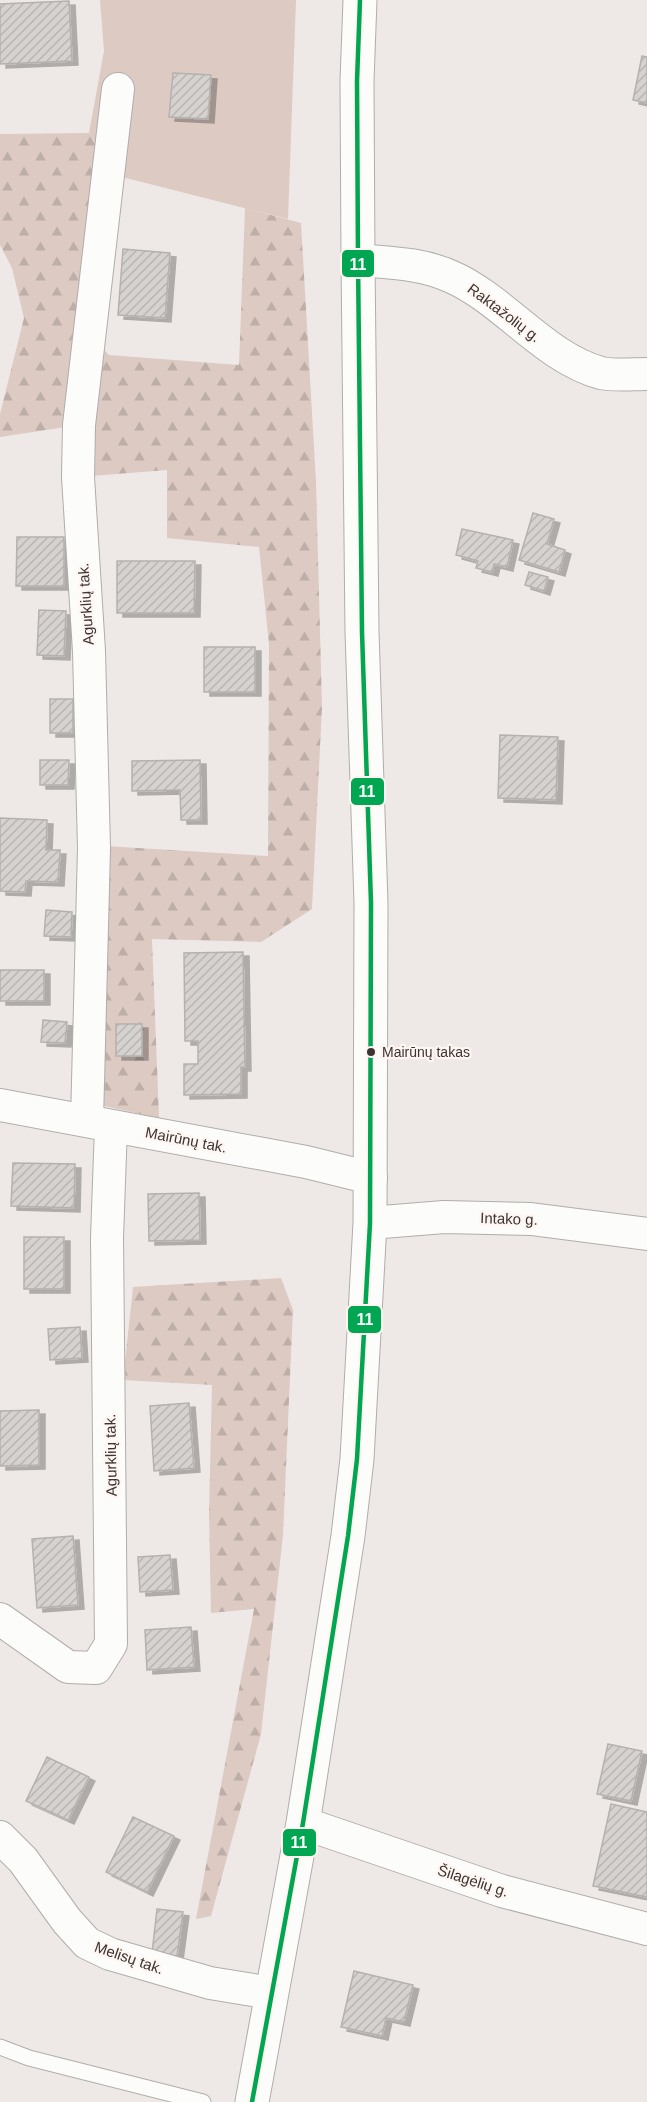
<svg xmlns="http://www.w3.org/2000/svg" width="647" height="2102" font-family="Arial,sans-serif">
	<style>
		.forest { fill: url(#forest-firs) }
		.garden { fill: #dccac3 }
		.building { fill: url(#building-hatch); stroke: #b5b1af; stroke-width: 1.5; filter: url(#shadow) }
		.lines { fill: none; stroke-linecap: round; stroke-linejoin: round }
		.service-casing { stroke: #b1adac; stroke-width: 17 }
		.minor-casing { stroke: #b1adac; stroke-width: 34 }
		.tertiary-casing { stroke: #b1adac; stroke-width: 35 }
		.service { stroke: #fcfcfb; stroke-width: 15 }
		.minor { stroke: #fcfcfb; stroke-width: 32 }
		.tertiary { stroke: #fcfcfb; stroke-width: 33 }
		.bus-1-casing { stroke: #fff5f1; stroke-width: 9 }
		.bus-1 { stroke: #00a651; stroke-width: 4.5 }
		.bus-dot { fill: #3a3634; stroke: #fff5f1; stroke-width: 2 }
		.labels { text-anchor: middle; stroke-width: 4.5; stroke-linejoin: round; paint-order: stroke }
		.bus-label { font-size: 14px; fill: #3a3634; stroke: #fff5f1; text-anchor: start }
		.street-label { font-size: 15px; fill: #3a3634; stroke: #fff5f1 }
		.line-badge { stroke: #fff5f1; stroke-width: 2 }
		.badge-label { font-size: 16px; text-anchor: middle; font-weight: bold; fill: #fff }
	</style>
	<defs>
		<pattern id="forest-firs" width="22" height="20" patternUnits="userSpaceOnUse" patternTransform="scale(1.5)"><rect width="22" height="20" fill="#dccac3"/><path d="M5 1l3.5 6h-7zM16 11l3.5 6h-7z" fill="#beaea8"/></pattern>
		<pattern id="building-hatch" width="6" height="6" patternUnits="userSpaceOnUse" patternTransform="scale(1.5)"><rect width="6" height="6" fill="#d6d2d0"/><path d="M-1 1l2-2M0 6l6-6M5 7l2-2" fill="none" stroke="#b8b5b3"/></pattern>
		<filter id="shadow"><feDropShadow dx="6" dy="4" stdDeviation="0" flood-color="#0004"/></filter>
	</defs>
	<rect width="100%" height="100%" fill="#eee9e7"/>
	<path class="forest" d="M 89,133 L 108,158 L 89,335 L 109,355 L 239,365 L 245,208 L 301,223 L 316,482 L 322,707 L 312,909 L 261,942 L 152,939 L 159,1118 L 95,1104 L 105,846 L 268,856 L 269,644 L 259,547 L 167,538 L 167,470 L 78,477 L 79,425 L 0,437 L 0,414 L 24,318 L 12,268 L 0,245 L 0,134 Z
		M 281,1278 L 293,1310 L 283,1535 L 261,1734 L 211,1916 L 196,1919 L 254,1609 L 211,1613 L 209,1514 L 212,1385 L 123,1380 L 133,1287 Z"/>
	<path class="garden" d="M 100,0 L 296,0 L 288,219 L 122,177 L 89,133 L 104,51 Z"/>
	<path class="building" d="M 69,1 L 72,61 L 0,64 L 0,4 Z
		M 642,56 L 647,57 L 647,103 L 633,100 Z
		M 173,73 L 211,75 L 208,119 L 169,117 Z
		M 123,249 L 170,253 L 165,318 L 118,315 Z
		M 533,513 L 554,519 L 547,544 L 565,550 L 559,572 L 519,560 Z
		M 462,529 L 513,540 L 507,567 L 494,564 L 492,572 L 476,568 L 478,561 L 456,555 Z
		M 17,537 L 64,537 L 64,586 L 16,586 Z
		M 117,561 L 195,561 L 194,613 L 117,613 Z
		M 529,572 L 548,577 L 544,591 L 525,585 Z
		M 39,610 L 66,611 L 64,656 L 37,655 Z
		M 204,647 L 255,647 L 255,692 L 204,692 Z
		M 50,699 L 73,699 L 73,733 L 50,733 Z
		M 500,735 L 558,737 L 556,800 L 498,798 Z
		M 40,760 L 69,760 L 68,785 L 40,785 Z
		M 200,760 L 201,820 L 181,820 L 180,790 L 132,791 L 132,761 Z
		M 0,818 L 47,820 L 46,850 L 60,850 L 58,882 L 26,881 L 25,892 L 0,891 Z
		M 46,910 L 72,912 L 71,937 L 44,936 Z
		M 243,952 L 245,1067 L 241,1067 L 241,1094 L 184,1095 L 184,1064 L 198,1064 L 198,1041 L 185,1041 L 184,953 Z
		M 0,970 L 44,970 L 44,1001 L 0,1001 Z
		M 43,1020 L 67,1022 L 65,1043 L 41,1042 Z
		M 116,1024 L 142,1024 L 142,1056 L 116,1056 Z
		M 13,1163 L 75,1164 L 74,1208 L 11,1206 Z
		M 199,1193 L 200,1240 L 149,1241 L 148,1194 Z
		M 24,1237 L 64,1237 L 64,1289 L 24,1289 Z
		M 80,1327 L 82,1358 L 50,1360 L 48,1329 Z
		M 189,1403 L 194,1468 L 154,1471 L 150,1406 Z
		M 39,1410 L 39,1465 L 0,1466 L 0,1411 Z
		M 73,1536 L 78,1605 L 37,1608 L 32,1539 Z
		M 170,1555 L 173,1590 L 140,1592 L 138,1557 Z
		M 191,1627 L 194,1667 L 147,1670 L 145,1630 Z
		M 608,1744 L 642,1751 L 631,1801 L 597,1794 Z
		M 47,1757 L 89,1777 L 68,1820 L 26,1801 Z
		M 611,1804 L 647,1812 L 647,1897 L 593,1886 Z
		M 133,1817 L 174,1836 L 147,1892 L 106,1872 Z
		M 157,1909 L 183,1912 L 177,1956 L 152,1953 Z
		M 354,1971 L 413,1985 L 404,2022 L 386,2018 L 382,2036 L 341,2027 Z"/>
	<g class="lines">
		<defs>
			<path id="service" d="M 0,2047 L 29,2058 L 203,2102"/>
			<path id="minor" d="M 358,260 C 390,263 422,263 452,277 C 504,300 545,358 601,373 C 615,376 633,374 647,374
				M 0,1105 L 306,1162 L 371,1178
				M 87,1121 L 94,848 L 89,651 L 78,477 L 79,425 L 118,89
				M 370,1223 L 444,1217 L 531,1219 L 647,1234
				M 0,1619 L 68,1667 L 96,1668 L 111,1644 L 107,1238 L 111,1126
				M 303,1823 L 502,1891 L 647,1929
				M 0,1837 L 23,1860 L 67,1921 L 87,1943 L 110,1954 L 210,1983 L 271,1993"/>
			<path id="tertiary" d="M 252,2102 L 303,1823 L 348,1536 L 357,1459 L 370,1223 L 371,903 L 362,632 L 358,260 L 357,81 L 360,0"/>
		</defs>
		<use href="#service" class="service-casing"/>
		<use href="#minor" class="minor-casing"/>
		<use href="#tertiary" class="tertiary-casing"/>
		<use href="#service" class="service"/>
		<use href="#minor" class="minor"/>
		<use href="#tertiary" class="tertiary"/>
		<defs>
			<path id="bus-1" d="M 252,2102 L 303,1823 L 348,1536 L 357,1459 L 370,1223 L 371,903 L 362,632 L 358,260 L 357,81 L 360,0"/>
		</defs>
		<use href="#bus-1" class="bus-1-casing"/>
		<use href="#bus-1" class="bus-1"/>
	</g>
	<circle class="bus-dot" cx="371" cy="1052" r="5"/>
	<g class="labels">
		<g class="bus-label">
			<text x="382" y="1057">Mairūnų takas</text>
		</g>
		<g class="street-label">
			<text transform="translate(504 313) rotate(37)" y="5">Raktažolių g.</text>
			<text transform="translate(86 604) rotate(-94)" y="5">Agurklių tak.</text>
			<text transform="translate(186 1140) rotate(11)" y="5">Mairūnų tak.</text>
			<text transform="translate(509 1219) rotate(2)" y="5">Intako g.</text>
			<text transform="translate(111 1455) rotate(-91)" y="5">Agurklių tak.</text>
			<text transform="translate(473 1881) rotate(18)" y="5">Šilagėlių g.</text>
			<text transform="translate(129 1958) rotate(19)" y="5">Melisų tak.</text>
		</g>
	</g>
	<g class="line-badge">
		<rect x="341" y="249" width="34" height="29" rx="6" fill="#00a651"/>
		<rect x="350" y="777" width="35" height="29" rx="6" fill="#00a651"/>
		<rect x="347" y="1305" width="35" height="29" rx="6" fill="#00a651"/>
		<rect x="282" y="1828" width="35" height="29" rx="6" fill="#00a651"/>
	</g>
	<g class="badge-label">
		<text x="358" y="270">11</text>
		<text x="367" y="797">11</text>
		<text x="365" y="1325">11</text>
		<text x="299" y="1848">11</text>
	</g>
</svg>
